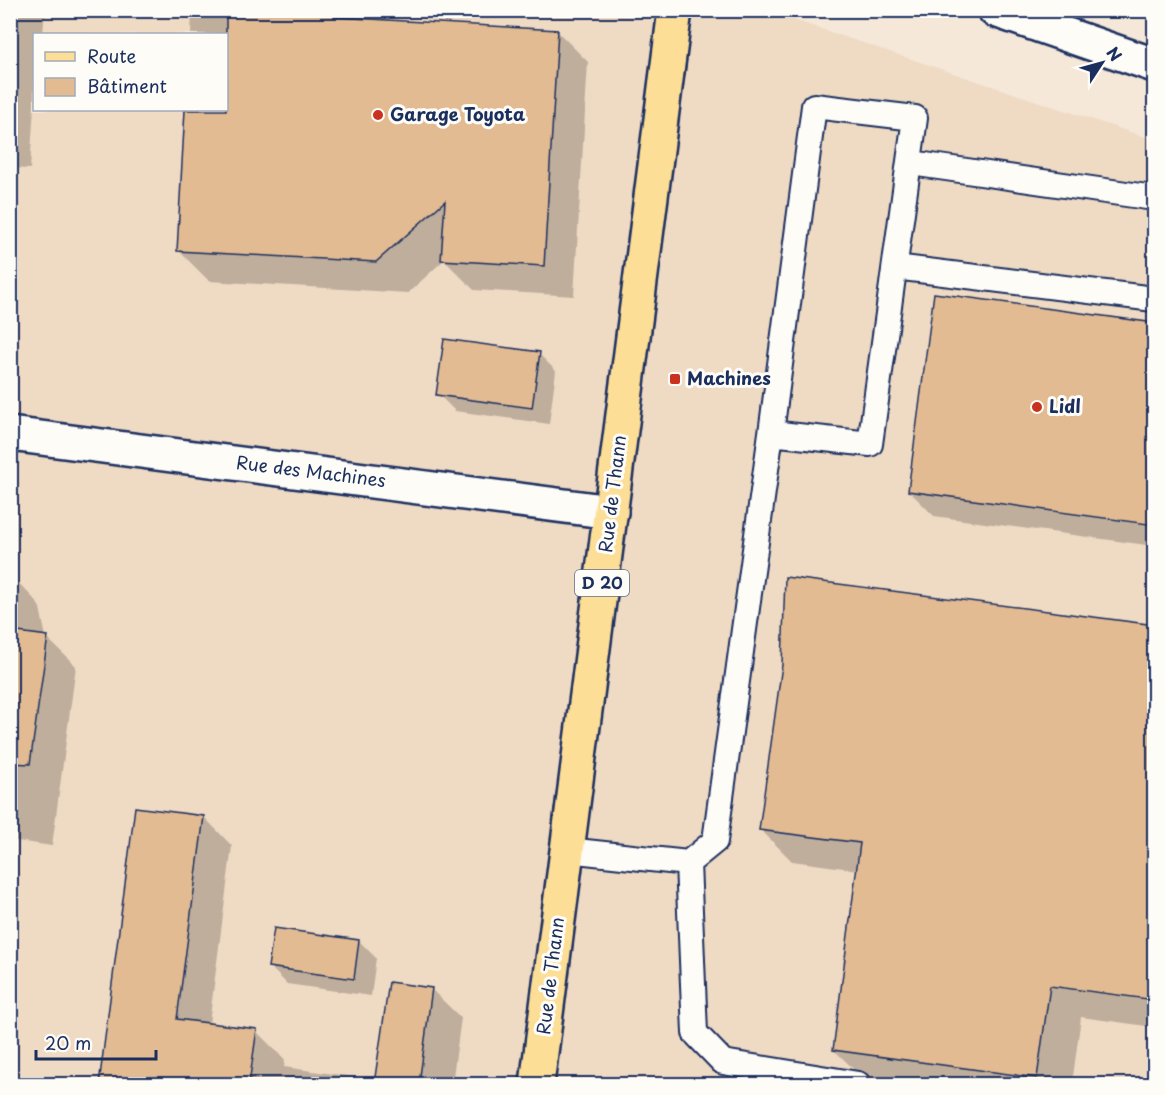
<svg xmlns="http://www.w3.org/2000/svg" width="1165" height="1095" font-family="'Playpen Sans',sans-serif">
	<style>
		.built { fill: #efdac4; fill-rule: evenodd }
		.shadow { fill: #0003 }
		.building { fill: #e2bb93; stroke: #1b2f5e; stroke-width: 1.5 }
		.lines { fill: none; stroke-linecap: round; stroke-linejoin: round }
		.service-casing { stroke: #1b2f5e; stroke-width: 28 }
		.minor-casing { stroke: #1b2f5e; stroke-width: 38 }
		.primary-casing { stroke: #1b2f5e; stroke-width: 38 }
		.service { stroke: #fdfcf7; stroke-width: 24 }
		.minor { stroke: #fdfcf7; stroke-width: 33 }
		.primary { stroke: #fdde96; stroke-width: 33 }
		.poi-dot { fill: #c8321e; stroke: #fdfcf7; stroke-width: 2 }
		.labels { text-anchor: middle; stroke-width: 6; stroke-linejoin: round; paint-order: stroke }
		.shield { fill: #fdfcf7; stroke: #5f6c8c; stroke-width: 1.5 }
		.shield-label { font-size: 16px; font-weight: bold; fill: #1b2f5e }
		.poi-label { font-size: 18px; font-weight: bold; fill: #1b2f5e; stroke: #fdfcf7; text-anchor: start }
		.street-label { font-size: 18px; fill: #1b2f5e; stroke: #fdfcf7 }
	</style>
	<rect width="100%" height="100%" fill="#f5e8d9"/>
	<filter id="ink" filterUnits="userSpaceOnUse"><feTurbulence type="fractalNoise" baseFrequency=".0167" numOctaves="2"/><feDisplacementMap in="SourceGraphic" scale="12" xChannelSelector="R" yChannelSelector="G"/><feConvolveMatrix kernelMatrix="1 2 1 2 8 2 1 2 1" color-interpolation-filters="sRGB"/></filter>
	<g filter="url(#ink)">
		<path class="built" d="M 10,11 L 767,11 L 1154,140 L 1154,1084 L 11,1084 ZM 34,34 L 226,34 L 226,110 L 34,110 Z"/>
		<path class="shadow" d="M 10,10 L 45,10 L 43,34 L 34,34 L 34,106 L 30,169 L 10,168 Z
			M 192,10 L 334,10 L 342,19 L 557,31 L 588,62 L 574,296 L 474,290 L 444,260 L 408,293 L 209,281 L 178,250 L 187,110 L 226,110 L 226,34 L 191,34 Z
			M 1154,324 L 1154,546 L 934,516 L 909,491 Z
			M 539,354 L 556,371 L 549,424 L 455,411 L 438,394 Z
			M 10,574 L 36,601 L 40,608 L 46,637 L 76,666 L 52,846 L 10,840 Z
			M 1154,627 L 1154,1027 L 1081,1017 L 1072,1084 L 889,1084 L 866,1081 L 834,1050 L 858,870 L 792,861 L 761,830 Z
			M 137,809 L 204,817 L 232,846 L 209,1024 L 256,1031 L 285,1060 L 284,1067 L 376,1080 L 432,990 L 461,1018 L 452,1084 L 101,1084 Z
			M 359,941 L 376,958 L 371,996 L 287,984 L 270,967 Z"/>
		<path class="building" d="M 226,10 L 331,10 L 336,17 L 558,30 L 544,266 L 441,260 L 445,201 L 376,262 L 177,251 L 185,110 L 226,110 Z
			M 934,293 L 1155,323 L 1155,525 L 908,491 Z
			M 444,339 L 540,352 L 532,408 L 436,395 Z
			M 785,577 L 1155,625 L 1155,1000 L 1050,986 L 1037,1078 L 833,1050 L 860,843 L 759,830 L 782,665 Z
			M 10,631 L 48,636 L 30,764 L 10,763 Z
			M 135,807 L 204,816 L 177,1019 L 257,1029 L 249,1084 L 99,1084 Z
			M 274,928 L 359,940 L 354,979 L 268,967 Z
			M 389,982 L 432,988 L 419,1084 L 374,1084 Z"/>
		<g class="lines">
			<defs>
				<path id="service" d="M 814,106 L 915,118 L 870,444 L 771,433 Z
					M 911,163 L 1154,198
					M 895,267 L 1154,299
					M 567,850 L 688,863 L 715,841 L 771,433
					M 688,863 L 695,1033 L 723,1062 L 858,1084"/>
				<path id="minor" d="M 995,10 L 1154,65
					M 10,434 L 611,512"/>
				<path id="primary" d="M 537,1084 L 675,10"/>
			</defs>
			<use href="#service" class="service-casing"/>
			<use href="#minor" class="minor-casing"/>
			<use href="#primary" class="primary-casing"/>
			<use href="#service" class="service"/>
			<use href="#minor" class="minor"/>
			<use href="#primary" class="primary"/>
		</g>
	</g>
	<g class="poi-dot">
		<circle cx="378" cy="115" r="6"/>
		<rect x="669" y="373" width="12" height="12" rx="3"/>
		<circle cx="1037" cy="407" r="6"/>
	</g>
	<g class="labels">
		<rect class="shield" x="575" y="570" width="54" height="26" rx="4.5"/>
		<g class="shield-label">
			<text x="602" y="589">D 20</text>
		</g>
		<g class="poi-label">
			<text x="390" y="121">Garage Toyota</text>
			<text x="687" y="385">Machines</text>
			<text x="1049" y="413">Lidl</text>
		</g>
		<g class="street-label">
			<text transform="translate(311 472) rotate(7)" y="6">Rue des Machines</text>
			<text transform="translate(613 494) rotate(-83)" y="6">Rue de Thann</text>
			<text transform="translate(551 976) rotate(-83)" y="6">Rue de Thann</text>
		</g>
	</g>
	<rect width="1165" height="1095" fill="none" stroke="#fdfcf7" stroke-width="36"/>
	<rect x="18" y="18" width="1129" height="1059" fill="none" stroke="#1b2f5e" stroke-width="2" filter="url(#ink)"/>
	<rect x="33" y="33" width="195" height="78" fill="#fdfcf7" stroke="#a3aaba" stroke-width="1.5"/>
	<rect x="45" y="52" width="30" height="9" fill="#fdde96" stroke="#a3aaba" stroke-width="1.5"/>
	<text x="87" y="63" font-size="18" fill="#1b2f5e">Route</text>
	<rect x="45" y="78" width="30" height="18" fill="#e2bb93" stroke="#a3aaba" stroke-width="1.5"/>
	<text x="87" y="93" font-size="18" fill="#1b2f5e">Bâtiment</text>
	<g transform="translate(1102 63) rotate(54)" stroke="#fdfcf7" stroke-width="4.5" paint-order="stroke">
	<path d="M0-4.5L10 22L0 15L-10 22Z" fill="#1b2f5e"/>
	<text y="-9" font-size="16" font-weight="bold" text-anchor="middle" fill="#1b2f5e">N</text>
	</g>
	<path d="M36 1050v9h120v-9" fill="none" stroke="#1b2f5e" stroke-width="3"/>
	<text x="45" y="1050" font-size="18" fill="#1b2f5e" stroke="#fdfcf7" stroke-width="4.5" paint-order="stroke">20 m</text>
</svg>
